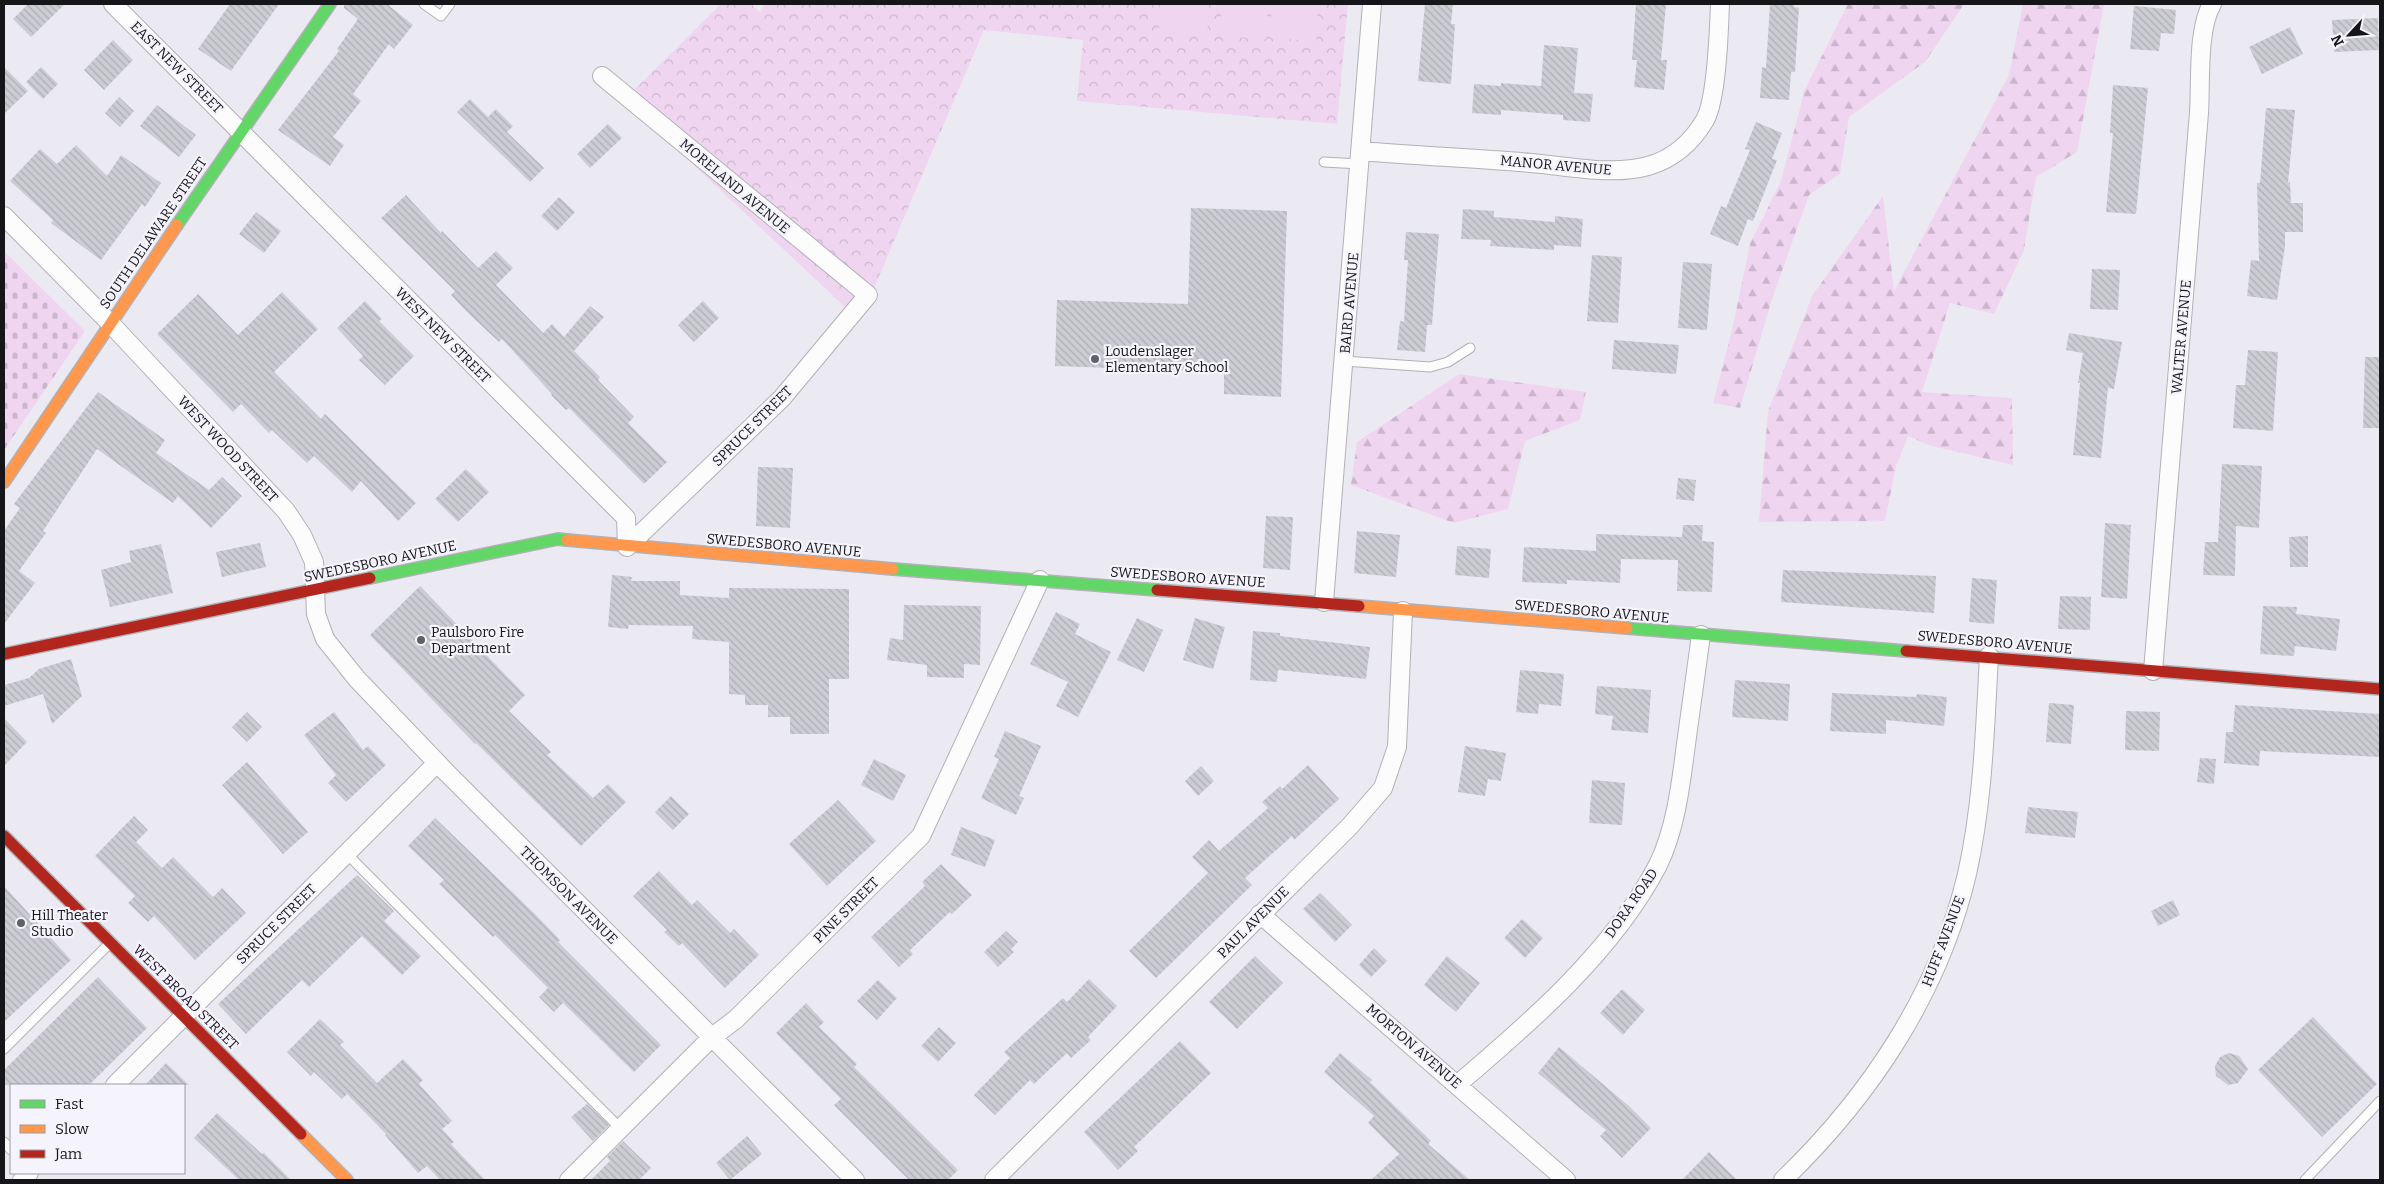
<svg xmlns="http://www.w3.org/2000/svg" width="2384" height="1184" font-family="Bitter,serif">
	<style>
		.forest { fill: url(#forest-firs) }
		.cemetery { fill: url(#cemetery-stones) }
		.park { fill: url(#park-crowns) }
		.pitch { fill: #f0d5f0 }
		.building { fill: url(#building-back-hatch) }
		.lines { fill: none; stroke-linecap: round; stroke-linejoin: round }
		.lane-casing { stroke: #b1b1b7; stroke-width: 11 }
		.street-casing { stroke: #b1b1b7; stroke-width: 20 }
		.fast-casing { stroke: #b1b1b7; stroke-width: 14 }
		.slow-casing { stroke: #b1b1b7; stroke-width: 14 }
		.jam-casing { stroke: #b1b1b7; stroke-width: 14 }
		.lane { stroke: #fcfcfd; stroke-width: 9 }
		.street { stroke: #fcfcfd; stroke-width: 18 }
		.fast { stroke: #63d668; stroke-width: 11 }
		.slow { stroke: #ff974d; stroke-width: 11 }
		.jam { stroke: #b3261e; stroke-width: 11 }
		.poi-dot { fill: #616066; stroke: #f5f4fd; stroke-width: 2 }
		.labels { text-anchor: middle; stroke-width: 4.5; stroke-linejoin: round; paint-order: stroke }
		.street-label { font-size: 14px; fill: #16151a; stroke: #f5f4fd }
		.poi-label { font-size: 14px; fill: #16151a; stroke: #f5f4fd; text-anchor: start }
	</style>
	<defs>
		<pattern id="forest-firs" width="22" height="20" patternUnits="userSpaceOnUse" patternTransform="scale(1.25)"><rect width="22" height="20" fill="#f0d5f0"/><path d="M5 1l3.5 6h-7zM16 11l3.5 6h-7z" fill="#cdb6cd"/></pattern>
		<pattern id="cemetery-stones" width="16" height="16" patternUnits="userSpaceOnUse" patternTransform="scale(1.25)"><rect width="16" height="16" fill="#f0d5f0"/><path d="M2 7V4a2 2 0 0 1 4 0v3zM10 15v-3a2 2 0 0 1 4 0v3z" fill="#cdb6cd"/></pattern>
		<pattern id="park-crowns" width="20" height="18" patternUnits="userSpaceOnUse" patternTransform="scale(1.25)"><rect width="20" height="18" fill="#f0d5f0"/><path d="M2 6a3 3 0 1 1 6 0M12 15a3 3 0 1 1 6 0" fill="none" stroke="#cdb6cd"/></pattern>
		<pattern id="building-back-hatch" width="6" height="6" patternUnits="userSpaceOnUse" patternTransform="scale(1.25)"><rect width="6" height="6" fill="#cccdd3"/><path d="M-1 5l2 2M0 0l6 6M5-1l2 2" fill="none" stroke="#aeafb5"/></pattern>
	</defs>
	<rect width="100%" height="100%" fill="#ebeaf2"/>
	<path class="forest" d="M 1848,4 L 1964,4 L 1925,62 L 1849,117 L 1840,174 L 1809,195 L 1772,299 L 1740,408 L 1713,403 L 1733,326 L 1750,244 L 1781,181 L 1805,89 Z
		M 2023,4 L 2104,4 L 2077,152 L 2036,177 L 2024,250 L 1994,314 L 1950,303 L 1922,392 L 2012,398 L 2013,465 L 1928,445 L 1908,436 L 1896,466 L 1885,521 L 1759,522 L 1768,411 L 1812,296 L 1883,196 L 1894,291 L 2009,75 Z
		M 1459,374 L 1586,392 L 1580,420 L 1525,441 L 1508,509 L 1454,523 L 1351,485 L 1357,442 Z"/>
	<path class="cemetery" d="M 4,251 L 85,331 L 4,450 Z"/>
	<path class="park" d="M 721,4 L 751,4 L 760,12 L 765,4 L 1348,4 L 1337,124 L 1077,101 L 1083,40 L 984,30 L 860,321 L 624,100 Z"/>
	<path class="pitch" d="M 1160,4 L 1209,4 L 1207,35 L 1159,32 Z
		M 1222,4 L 1268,4 L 1266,39 L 1220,36 Z
		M 1272,4 L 1318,4 L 1316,41 L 1270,38 Z"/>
	<path class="building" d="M 28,4 L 65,4 L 31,37 L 13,19 Z
		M 230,4 L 279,4 L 231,71 L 198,49 Z
		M 344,4 L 387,4 L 413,25 L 394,49 L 389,44 L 353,94 L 361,101 L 333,137 L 344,145 L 330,166 L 278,130 L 339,51 L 337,49 L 358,19 L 344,8 Z
		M 1425,4 L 1453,4 L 1451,24 L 1455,24 L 1451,84 L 1418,81 Z
		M 1636,4 L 1666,4 L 1661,60 L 1667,60 L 1664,90 L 1634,87 L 1637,60 L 1632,60 Z
		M 1770,4 L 1794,4 L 1794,7 L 1799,8 L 1795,72 L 1791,72 L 1789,100 L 1760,98 L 1762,67 L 1766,68 Z
		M 2134,6 L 2176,10 L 2174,34 L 2161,33 L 2159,51 L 2130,49 Z
		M 2378,18 L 2379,50 L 2334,52 L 2332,20 Z
		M 2290,27 L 2303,54 L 2262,74 L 2249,47 Z
		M 113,40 L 133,60 L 104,90 L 84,70 Z
		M 1544,45 L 1578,48 L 1574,93 L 1593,94 L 1590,122 L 1563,120 L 1563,115 L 1501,110 L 1501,115 L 1472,113 L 1474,84 L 1501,86 L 1501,83 L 1541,86 Z
		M 4,67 L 28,91 L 4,114 Z
		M 41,67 L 58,84 L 43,99 L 26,82 Z
		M 2113,85 L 2148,88 L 2136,214 L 2106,212 L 2113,133 L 2110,133 Z
		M 119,97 L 134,111 L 120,127 L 105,113 Z
		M 470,99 L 488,117 L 496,109 L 513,126 L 507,132 L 544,168 L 530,182 L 457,112 Z
		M 157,105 L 196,135 L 179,157 L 140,126 Z
		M 2266,108 L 2295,110 L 2288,183 L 2290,182 L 2291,203 L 2303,203 L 2303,232 L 2285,232 L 2285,246 L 2277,300 L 2247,296 L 2251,260 L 2259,261 L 2257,183 L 2260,183 Z
		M 1756,122 L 1782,133 L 1772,159 L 1777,160 L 1753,221 L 1748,219 L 1738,246 L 1710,234 L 1721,206 L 1726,208 L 1750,150 L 1745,149 Z
		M 608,124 L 622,138 L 590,168 L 577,154 Z
		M 76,145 L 107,176 L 121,155 L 161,183 L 145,207 L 142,204 L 101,260 L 51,223 L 53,220 L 10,181 L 40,149 L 57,164 Z
		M 406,195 L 441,233 L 442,231 L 478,268 L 496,251 L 513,268 L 496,285 L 543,333 L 552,324 L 564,337 L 590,306 L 604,317 L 574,351 L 600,377 L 598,380 L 634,417 L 628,423 L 667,462 L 644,484 L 569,408 L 566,410 L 551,395 L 552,394 L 502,339 L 499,342 L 467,312 L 451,295 L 455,291 L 381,218 Z
		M 559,197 L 575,212 L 557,231 L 541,216 Z
		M 1191,208 L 1287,211 L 1281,397 L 1224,394 L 1224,372 L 1055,366 L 1057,300 L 1188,304 Z
		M 1463,209 L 1494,211 L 1494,217 L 1555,222 L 1555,216 L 1583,219 L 1581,247 L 1554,245 L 1554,250 L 1490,246 L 1491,240 L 1461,239 Z
		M 256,212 L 281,231 L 264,253 L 239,234 Z
		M 1406,232 L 1439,234 L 1432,325 L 1427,325 L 1425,352 L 1397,350 L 1400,321 L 1404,322 L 1408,260 L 1404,260 Z
		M 1592,255 L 1622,257 L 1618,323 L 1587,321 Z
		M 1683,262 L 1712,264 L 1707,330 L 1678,328 Z
		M 2092,269 L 2120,270 L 2118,310 L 2090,309 Z
		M 282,292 L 318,329 L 274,372 L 321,419 L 325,414 L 416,503 L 398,521 L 361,481 L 352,492 L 314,456 L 307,463 L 272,430 L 269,433 L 241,404 L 233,412 L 157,334 L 198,294 L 238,335 Z
		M 365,301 L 382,319 L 379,321 L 414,356 L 385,385 L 359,360 L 363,356 L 337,328 Z
		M 703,301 L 719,318 L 694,342 L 678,325 Z
		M 2069,333 L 2122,342 L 2114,389 L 2108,388 L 2101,458 L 2073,455 L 2080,383 L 2078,383 L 2083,353 L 2066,350 Z
		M 1614,340 L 1679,345 L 1676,374 L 1612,369 Z
		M 2248,350 L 2278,352 L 2273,431 L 2233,428 L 2236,385 L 2245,385 Z
		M 2365,357 L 2380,357 L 2380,428 L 2363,428 Z
		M 98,392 L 165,440 L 156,453 L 209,490 L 222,477 L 242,496 L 211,528 L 178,496 L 173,503 L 97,449 L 43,531 L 46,533 L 19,571 L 35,583 L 4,624 L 4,531 L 20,508 L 14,504 Z
		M 2222,464 L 2262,466 L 2259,528 L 2236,526 L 2235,576 L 2203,575 L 2205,542 L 2218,542 Z
		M 758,467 L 793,468 L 790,528 L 756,526 Z
		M 466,469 L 489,492 L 458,522 L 435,499 Z
		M 1678,478 L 1696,480 L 1694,501 L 1676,499 Z
		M 1266,516 L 1293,517 L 1290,570 L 1263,568 Z
		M 2105,523 L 2131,525 L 2127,599 L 2101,597 Z
		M 1683,525 L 1703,525 L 1702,541 L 1714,542 L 1712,592 L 1677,591 L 1678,560 L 1621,559 L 1620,583 L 1567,580 L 1567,584 L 1522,582 L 1524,547 L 1596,551 L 1596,534 L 1682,537 Z
		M 1357,531 L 1400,535 L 1396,577 L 1354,573 Z
		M 2308,536 L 2308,567 L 2290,567 L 2289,537 Z
		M 260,543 L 266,567 L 222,577 L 216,552 Z
		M 161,544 L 173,593 L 110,607 L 101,570 L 131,562 L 129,551 Z
		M 1457,546 L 1491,549 L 1489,578 L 1455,575 Z
		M 1783,570 L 1936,576 L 1934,613 L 1781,602 Z
		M 612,575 L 632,577 L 631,581 L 680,581 L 680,595 L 729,598 L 729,588 L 849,589 L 849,679 L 829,679 L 829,734 L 790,734 L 790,717 L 768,717 L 768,705 L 745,705 L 745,695 L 729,694 L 729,642 L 692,639 L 693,626 L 629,625 L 628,629 L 608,627 Z
		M 1972,578 L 1997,580 L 1994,624 L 1969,622 Z
		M 420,586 L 525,695 L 509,711 L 551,752 L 547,755 L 593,798 L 608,784 L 626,802 L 581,846 L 476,743 L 475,744 L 370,635 Z
		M 2060,596 L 2091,597 L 2090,630 L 2058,629 Z
		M 904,605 L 981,606 L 980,665 L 964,664 L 964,678 L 927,677 L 927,665 L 887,660 L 890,638 L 903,640 Z
		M 2263,606 L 2297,607 L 2296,614 L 2340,619 L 2336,651 L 2295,646 L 2294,656 L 2260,654 Z
		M 1056,612 L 1080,624 L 1075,634 L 1111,652 L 1078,717 L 1056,706 L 1068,682 L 1030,664 Z
		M 1137,618 L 1163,630 L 1144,672 L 1117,660 Z
		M 1195,618 L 1225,627 L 1213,669 L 1183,660 Z
		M 1253,631 L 1280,633 L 1280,636 L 1370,647 L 1366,679 L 1278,670 L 1277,682 L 1250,680 Z
		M 71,659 L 82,696 L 52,724 L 43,694 L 4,706 L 4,685 L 29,678 L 39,669 Z
		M 1520,670 L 1564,674 L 1561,706 L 1539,704 L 1538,714 L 1516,712 Z
		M 1735,680 L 1790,684 L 1788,721 L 1732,717 Z
		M 1597,686 L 1651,690 L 1648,733 L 1611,730 L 1613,716 L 1595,714 Z
		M 1832,693 L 1916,697 L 1917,694 L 1947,697 L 1944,726 L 1886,720 L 1886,734 L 1830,731 Z
		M 2049,703 L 2074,705 L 2071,744 L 2046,742 Z
		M 2235,705 L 2380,714 L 2380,757 L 2260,751 L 2259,766 L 2224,763 L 2226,732 L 2233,732 Z
		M 2126,711 L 2160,712 L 2159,751 L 2125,750 Z
		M 247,712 L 262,727 L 247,742 L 232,727 Z
		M 334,712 L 363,750 L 368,746 L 386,765 L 346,802 L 328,783 L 336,775 L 304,735 Z
		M 4,718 L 27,742 L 4,766 Z
		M 1005,731 L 1041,746 L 1019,796 L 1024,798 L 1016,815 L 981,798 L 999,759 L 994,757 Z
		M 1465,746 L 1506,753 L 1501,781 L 1488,779 L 1485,796 L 1458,792 Z
		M 2200,758 L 2216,759 L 2214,784 L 2197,782 Z
		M 874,759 L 906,775 L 893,801 L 861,785 Z
		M 247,762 L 308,832 L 283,854 L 222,785 Z
		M 1308,765 L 1339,799 L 1294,840 L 1292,836 L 1245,878 L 1252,885 L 1156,978 L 1129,951 L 1208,873 L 1192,857 L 1209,840 L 1219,851 L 1268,808 L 1262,802 L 1280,786 L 1282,789 Z
		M 1201,766 L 1214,781 L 1198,796 L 1185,781 Z
		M 1592,780 L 1625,783 L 1622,825 L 1589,823 Z
		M 671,796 L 689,814 L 673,830 L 655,812 Z
		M 838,800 L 876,841 L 827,886 L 789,844 Z
		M 2028,807 L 2078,812 L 2075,838 L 2025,833 Z
		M 134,816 L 148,830 L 136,842 L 162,868 L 173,857 L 213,897 L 222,888 L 246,913 L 195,960 L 154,916 L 148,922 L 128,903 L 135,896 L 95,856 Z
		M 435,818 L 536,915 L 560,940 L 558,942 L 661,1045 L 634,1072 L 563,1003 L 554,1012 L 539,997 L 548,988 L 495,935 L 493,937 L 439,884 L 444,880 L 408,846 Z
		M 961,827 L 995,840 L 985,867 L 951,855 Z
		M 941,864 L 972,895 L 952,914 L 950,912 L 910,950 L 913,954 L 899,967 L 871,937 L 925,886 L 922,882 Z
		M 659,871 L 692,905 L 697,900 L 730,933 L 734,929 L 759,955 L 725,988 L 682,943 L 679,946 L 664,932 L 667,930 L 633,896 Z
		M 357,875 L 394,911 L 384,921 L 421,956 L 402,975 L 362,936 L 309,987 L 302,980 L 246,1034 L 218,1004 Z
		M 4,886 L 71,960 L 4,1022 Z
		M 1320,893 L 1352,925 L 1335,942 L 1303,909 Z
		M 2173,900 L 2180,915 L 2158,926 L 2151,911 Z
		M 1522,919 L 1543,938 L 1525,958 L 1504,938 Z
		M 1006,931 L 1018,942 L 1011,949 L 1014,952 L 998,967 L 984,952 Z
		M 1374,948 L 1387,961 L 1371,977 L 1359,965 Z
		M 1255,956 L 1283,983 L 1237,1029 L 1209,1002 Z
		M 1447,956 L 1480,983 L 1456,1012 L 1424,985 Z
		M 98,977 L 147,1028 L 89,1085 L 4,1085 L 4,1070 Z
		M 1089,979 L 1117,1006 L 1088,1037 L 1091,1040 L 1071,1058 L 1067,1053 L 1034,1084 L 1030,1080 L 995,1115 L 974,1095 L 1010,1058 L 1004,1052 L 1063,998 L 1067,1002 Z
		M 878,980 L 897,998 L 877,1020 L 857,1001 Z
		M 1622,989 L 1645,1010 L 1623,1035 L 1600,1013 Z
		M 806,1003 L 824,1022 L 819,1027 L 857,1064 L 854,1067 L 958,1170 L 948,1180 L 909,1180 L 834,1105 L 841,1099 L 776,1033 Z
		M 2313,1017 L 2377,1084 L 2322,1137 L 2258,1070 Z
		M 320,1019 L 344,1042 L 340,1045 L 377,1083 L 403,1059 L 423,1080 L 419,1084 L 452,1121 L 442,1129 L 454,1142 L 451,1144 L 485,1180 L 440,1180 L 427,1166 L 418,1173 L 385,1135 L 386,1134 L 347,1094 L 342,1099 L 314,1072 L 311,1076 L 287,1052 Z
		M 939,1027 L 956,1043 L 938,1062 L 921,1046 Z
		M 1180,1041 L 1211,1073 L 1134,1147 L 1138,1151 L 1118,1170 L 1084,1132 Z
		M 1559,1047 L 1630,1107 L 1651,1128 L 1622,1158 L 1600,1136 L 1606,1130 L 1538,1073 Z
		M 1340,1053 L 1372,1080 L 1370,1082 L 1431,1141 L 1428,1144 L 1470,1180 L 1371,1180 L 1399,1154 L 1368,1123 L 1374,1116 L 1324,1072 Z
		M 2229,1053 L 2239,1056 L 2248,1069 L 2238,1083 L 2228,1085 L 2216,1076 L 2215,1066 L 2220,1057 Z
		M 166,1063 L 189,1085 L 145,1085 Z
		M 587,1104 L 609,1125 L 593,1141 L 571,1117 Z
		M 217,1113 L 262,1154 L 264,1153 L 291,1180 L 239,1180 L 194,1138 Z
		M 747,1136 L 762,1154 L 730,1180 L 716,1163 Z
		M 623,1141 L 651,1168 L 639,1180 L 591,1180 L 610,1161 L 607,1157 Z
		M 1709,1152 L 1737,1180 L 1682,1180 Z"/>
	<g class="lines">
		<defs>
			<path id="lane" d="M 424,4 L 441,16 L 450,4
				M 1324,162 L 1360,164
				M 1344,361 L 1430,367 L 1448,362 L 1470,348
				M 347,854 L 621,1129
				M 4,1049 L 110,943
				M 4,1142 L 11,1150
				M 2305,1180 L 2380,1101"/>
			<path id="street" d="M 113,4 L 626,518 L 627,547
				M 602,76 L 868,295 L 782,398 L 627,547
				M 1361,151 C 1417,156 1474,158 1531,163 C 1568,166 1611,176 1648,166 C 1673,159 1692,142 1705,120 C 1717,98 1719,30 1720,4
				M 4,216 L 110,323 L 286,511 L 302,535 L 314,562 L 316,614 L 325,639 L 357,679 L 447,773 L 855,1180
				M 1324,602 L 1372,4
				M 2153,671 L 2199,113 C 2201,83 2197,29 2212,4
				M 1260,914 L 1566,1180
				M 1458,1084 C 1531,1022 1613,951 1658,865 C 1676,828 1681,783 1686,744 C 1691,707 1696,671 1701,635
				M 115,1085 L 437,763
				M 22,1180 L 29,1173
				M 569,1180 L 711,1038 L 736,1019 L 921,836 L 1040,580
				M 994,1180 L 1350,826 L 1383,788 L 1397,747 L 1403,611
				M 1783,1180 C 1870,1096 1939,993 1967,874 C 1983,803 1985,729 1989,656"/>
			<path id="fast" d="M 177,225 L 330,4
				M 893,569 L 1157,590
				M 370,578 L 558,539 L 567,540
				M 1627,628 L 1906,651"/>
			<path id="slow" d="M 4,482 L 177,225
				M 567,540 L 893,569
				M 1359,606 L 1627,628
				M 301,1134 L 347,1180"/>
			<path id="jam" d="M 1157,590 L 1359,606
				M 1906,651 L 2380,689
				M 4,654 L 370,578
				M 4,836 L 301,1134"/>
		</defs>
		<use href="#lane" class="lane-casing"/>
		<use href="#street" class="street-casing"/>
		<use href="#fast" class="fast-casing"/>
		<use href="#slow" class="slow-casing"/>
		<use href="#jam" class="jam-casing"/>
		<use href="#lane" class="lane"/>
		<use href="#street" class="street"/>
		<use href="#fast" class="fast"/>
		<use href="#slow" class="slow"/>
		<use href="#jam" class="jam"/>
	</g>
	<g class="poi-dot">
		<circle cx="1095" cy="359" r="5"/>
		<circle cx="421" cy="640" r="5"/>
		<circle cx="21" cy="923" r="5"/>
	</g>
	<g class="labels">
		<g class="street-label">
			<text transform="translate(177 67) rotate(45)" y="5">EAST NEW STREET</text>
			<text transform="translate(1556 165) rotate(5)" y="5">MANOR AVENUE</text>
			<text transform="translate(735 186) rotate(40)" y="5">MORELAND AVENUE</text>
			<text transform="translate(153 233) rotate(-56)" y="5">SOUTH DELAWARE STREET</text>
			<text transform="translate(1349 303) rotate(-85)" y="5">BAIRD AVENUE</text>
			<text transform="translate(443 335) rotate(45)" y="5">WEST NEW STREET</text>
			<text transform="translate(2181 337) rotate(-85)" y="5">WALTER AVENUE</text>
			<text transform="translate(752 426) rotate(-45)" y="5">SPRUCE STREET</text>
			<text transform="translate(228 449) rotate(47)" y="5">WEST WOOD STREET</text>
			<text transform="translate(784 545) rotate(5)" y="5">SWEDESBORO AVENUE</text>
			<text transform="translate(380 561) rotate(-12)" y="5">SWEDESBORO AVENUE</text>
			<text transform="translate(1188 577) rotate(4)" y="5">SWEDESBORO AVENUE</text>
			<text transform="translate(1592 611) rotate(5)" y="5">SWEDESBORO AVENUE</text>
			<text transform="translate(1995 642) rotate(5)" y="5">SWEDESBORO AVENUE</text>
			<text transform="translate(569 895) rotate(45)" y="5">THOMSON AVENUE</text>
			<text transform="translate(1631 903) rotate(-55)" y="5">DORA ROAD</text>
			<text transform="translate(846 910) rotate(-45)" y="5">PINE STREET</text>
			<text transform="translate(1253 922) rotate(-45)" y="5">PAUL AVENUE</text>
			<text transform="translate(276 924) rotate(-45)" y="5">SPRUCE STREET</text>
			<text transform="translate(1943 941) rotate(-69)" y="5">HUFF AVENUE</text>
			<text transform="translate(186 997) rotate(45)" y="5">WEST BROAD STREET</text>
			<text transform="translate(1414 1046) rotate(41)" y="5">MORTON AVENUE</text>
		</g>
		<g class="poi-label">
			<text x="1105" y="356">Loudenslager<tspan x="1105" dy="16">Elementary School</tspan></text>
			<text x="431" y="637">Paulsboro Fire<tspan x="431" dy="16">Department</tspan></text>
			<text x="31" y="920">Hill Theater<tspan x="31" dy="16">Studio</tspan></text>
		</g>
	</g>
	<rect width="2384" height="1184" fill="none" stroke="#16151a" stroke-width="10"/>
	<rect x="10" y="1084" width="175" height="90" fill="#f5f4fd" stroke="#9c9ba2"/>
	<rect x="20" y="1100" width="25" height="8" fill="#63d668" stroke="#9c9ba2"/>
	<text x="55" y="1109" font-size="15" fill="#16151a">Fast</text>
	<rect x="20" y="1125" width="25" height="8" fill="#ff974d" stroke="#9c9ba2"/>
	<text x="55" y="1134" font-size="15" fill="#16151a">Slow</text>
	<rect x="20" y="1150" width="25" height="8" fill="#b3261e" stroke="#9c9ba2"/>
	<text x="55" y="1159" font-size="15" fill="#16151a">Jam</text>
	<g transform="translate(2349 35) rotate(244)" stroke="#f5f4fd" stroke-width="4" paint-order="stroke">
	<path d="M0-4L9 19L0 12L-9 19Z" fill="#16151a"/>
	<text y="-8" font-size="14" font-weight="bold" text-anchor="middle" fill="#16151a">N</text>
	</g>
</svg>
